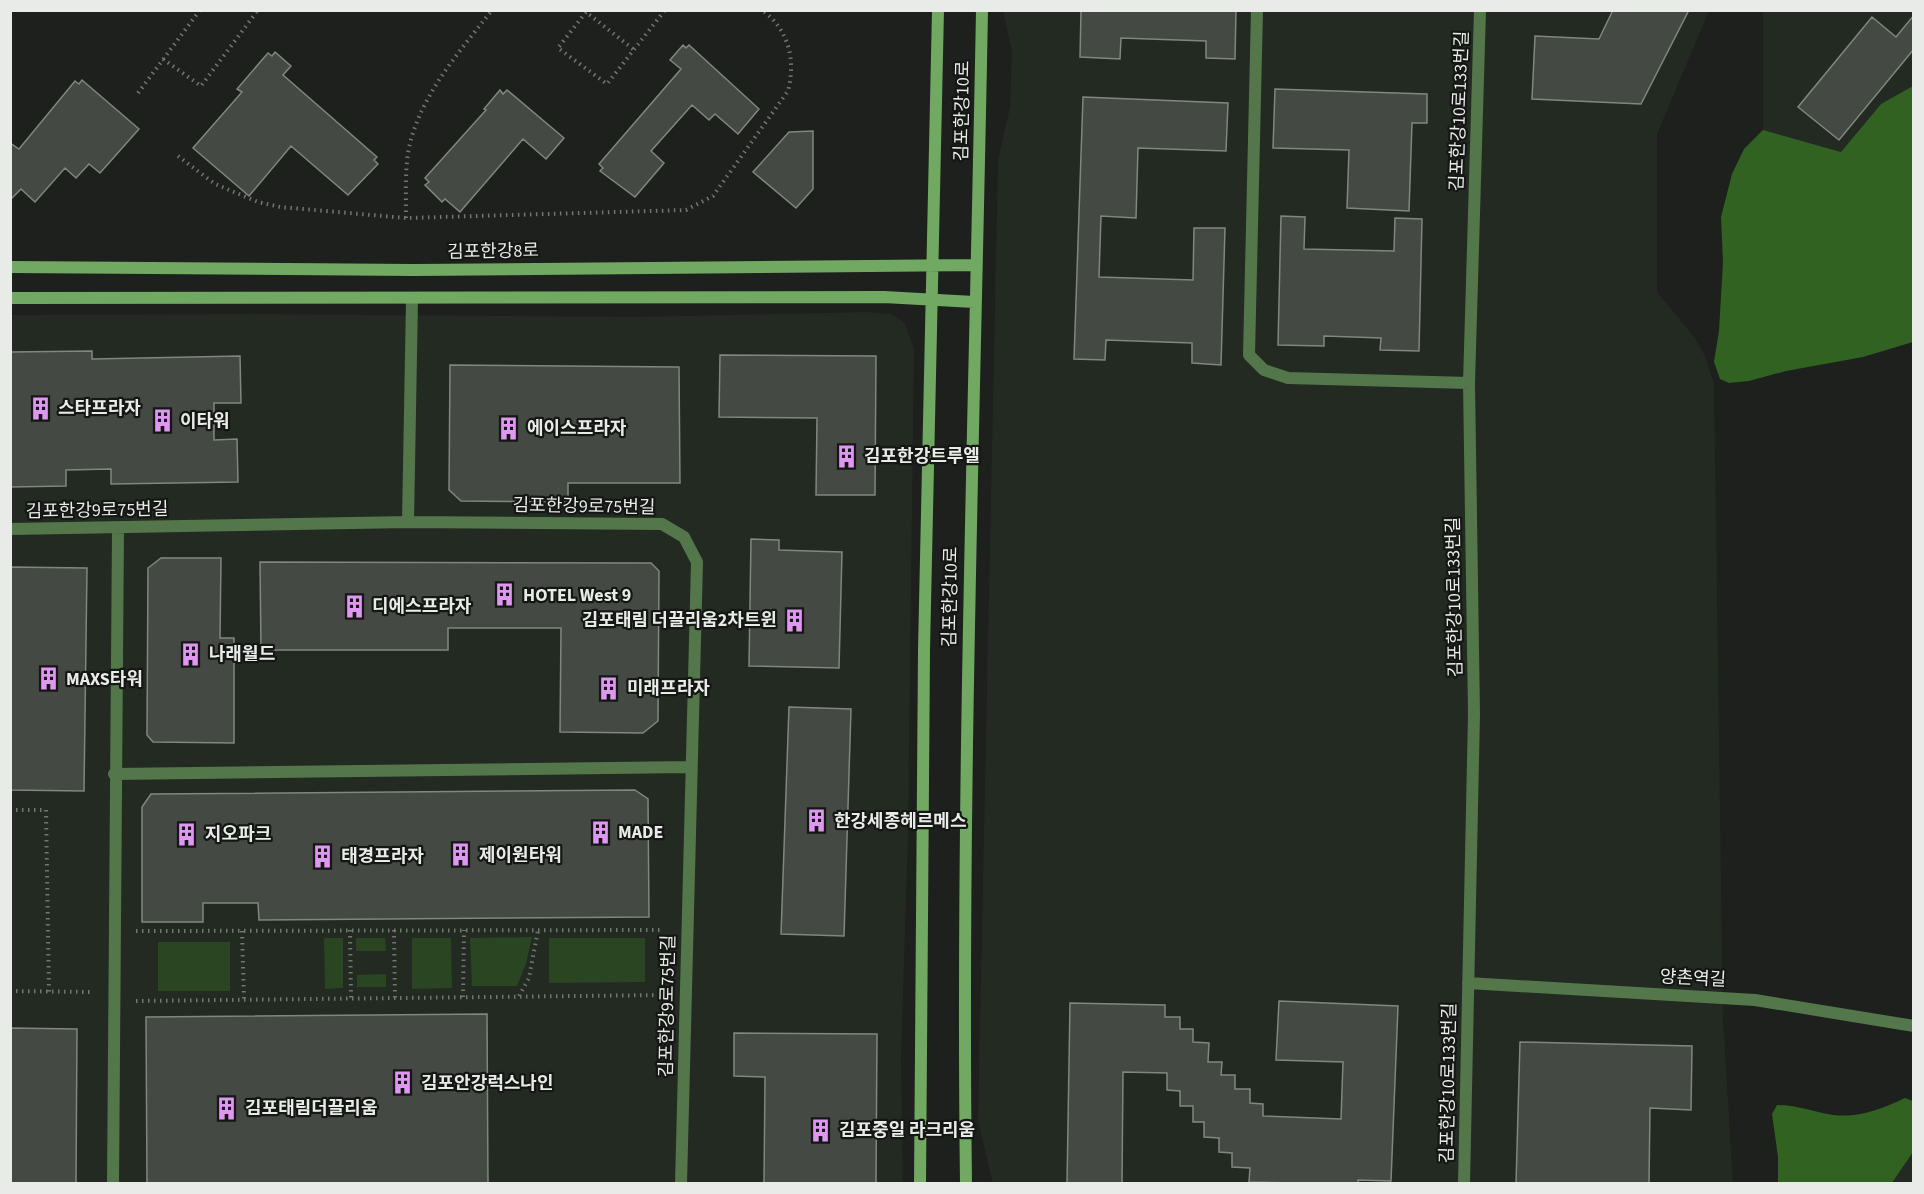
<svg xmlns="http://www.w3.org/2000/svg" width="1924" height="1194" font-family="'Source Sans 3','Noto Sans KR',sans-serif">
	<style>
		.built { fill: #232a21 }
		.green { fill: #294521 }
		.forest { fill: #316222 }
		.building { fill: #454944; stroke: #828681; stroke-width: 1.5 }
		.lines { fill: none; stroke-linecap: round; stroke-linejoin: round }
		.path { stroke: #737673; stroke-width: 4; stroke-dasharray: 1.5 4.5; stroke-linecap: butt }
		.street { stroke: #54764b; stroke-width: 12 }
		.secondary { stroke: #71a862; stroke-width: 12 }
		.labels { text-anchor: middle; stroke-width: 4.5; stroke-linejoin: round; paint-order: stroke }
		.street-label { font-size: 18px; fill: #e8ebe8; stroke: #141713 }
		.poi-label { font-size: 18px; font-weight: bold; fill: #e8ebe8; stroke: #141713; text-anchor: start }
	</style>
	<rect width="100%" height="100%" fill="#1d201c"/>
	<path class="built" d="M 1003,11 L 1709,11 L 1657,134 L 1657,292 L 1695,338 L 1705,356 L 1714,384 L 1723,1020 L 1733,1183 L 993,1184 L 978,1121 L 998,159 L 1010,107 L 1012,52 Z
		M 1763,11 L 1913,11 L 1913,86 L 1881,104 L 1841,152 L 1763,130 Z
		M 867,312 L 891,314 L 904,322 L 914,348 L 908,833 L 901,1059 L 903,1183 L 11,1183 L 10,315 L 250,314 L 636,317 Z
		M 1913,1152 L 1913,1183 L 1892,1184 L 1910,1156 Z"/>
	<path class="green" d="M 532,937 L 526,964 L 517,986 L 472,986 L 470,938 Z
		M 324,938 L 343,938 L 343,988 L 325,989 Z
		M 356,938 L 385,938 L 386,951 L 356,951 Z
		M 412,938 L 451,938 L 452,988 L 412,989 Z
		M 549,938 L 645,938 L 645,982 L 549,983 Z
		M 158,942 L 230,942 L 230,991 L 158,991 Z
		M 386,974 L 386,987 L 357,987 L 357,975 Z"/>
	<path class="forest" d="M 1913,86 L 1913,342 L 1863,357 L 1786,371 L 1749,381 L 1729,383 L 1720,379 L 1714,362 L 1719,331 L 1723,262 L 1721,217 L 1732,174 L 1744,149 L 1763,130 L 1841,152 L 1881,104 Z
		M 1905,1098 L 1913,1101 L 1913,1152 L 1892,1183 L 1778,1183 L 1778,1157 L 1772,1114 L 1777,1105 C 1797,1105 1814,1112 1833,1115 C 1859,1118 1882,1109 1905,1098 Z"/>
	<path class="building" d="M 1081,10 L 1236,10 L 1235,59 L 1206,58 L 1206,41 L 1121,38 L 1120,59 L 1080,57 Z
		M 1613,10 L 1689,10 L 1641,104 L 1532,99 L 1535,36 L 1599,39 Z
		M 1914,15 L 1914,49 L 1839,140 L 1798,107 L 1872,17 L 1896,37 Z
		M 683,45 L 686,48 L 689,45 L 759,109 L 738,134 L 715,114 L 709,120 L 692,105 L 651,151 L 664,163 L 635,197 L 600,171 L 603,168 L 599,164 L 681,69 L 670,60 Z
		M 275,52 L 291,66 L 283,75 L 377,157 L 374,160 L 378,164 L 348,195 L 291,146 L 249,196 L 193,148 L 242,92 L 237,89 L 268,53 L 272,56 Z
		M 82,80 L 139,129 L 100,173 L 89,164 L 76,178 L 65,168 L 35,202 L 21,189 L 10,200 L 10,143 L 19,149 L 75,81 L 79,84 Z
		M 1275,89 L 1427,94 L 1427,123 L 1412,123 L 1409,211 L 1347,208 L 1349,150 L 1273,148 Z
		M 500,90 L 503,94 L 507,90 L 564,138 L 546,159 L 523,139 L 460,212 L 445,199 L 442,202 L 425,185 L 429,182 L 425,178 L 486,110 L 484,109 Z
		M 1083,97 L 1228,103 L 1226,151 L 1138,148 L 1136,218 L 1101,216 L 1099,277 L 1193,280 L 1194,228 L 1225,228 L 1221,365 L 1192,363 L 1192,343 L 1106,340 L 1105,360 L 1074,359 Z
		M 813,131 L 813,189 L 796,208 L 753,172 L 789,132 Z
		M 1281,216 L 1305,217 L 1304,249 L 1394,251 L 1395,218 L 1422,219 L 1419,351 L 1380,350 L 1381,338 L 1324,336 L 1324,346 L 1278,345 Z
		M 92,351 L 92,359 L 240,356 L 241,403 L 214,403 L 214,440 L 237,439 L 238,482 L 111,484 L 111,469 L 66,470 L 66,486 L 10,487 L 10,352 Z
		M 720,355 L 876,356 L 875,495 L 816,495 L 817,418 L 719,417 Z
		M 450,365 L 679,367 L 680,483 L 568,483 L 568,502 L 461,501 L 449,490 Z
		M 751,539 L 779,540 L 779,550 L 842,552 L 839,668 L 749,666 Z
		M 161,558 L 221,558 L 220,638 L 234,638 L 234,743 L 153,742 L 147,735 L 148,568 Z
		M 260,562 L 651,563 L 659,571 L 658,721 L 643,733 L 560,732 L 561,628 L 448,628 L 448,650 L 261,650 Z
		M 10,567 L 87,568 L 84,791 L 10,790 Z
		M 789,707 L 851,709 L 844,936 L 781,934 Z
		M 635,790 L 648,799 L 649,917 L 259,920 L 258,903 L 203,903 L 203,922 L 142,922 L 142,807 L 151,794 Z
		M 1279,1001 L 1398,1006 L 1391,1181 L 1358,1180 L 1358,1184 L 1249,1182 L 1250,1168 L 1232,1167 L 1232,1153 L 1219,1152 L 1219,1138 L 1204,1137 L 1204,1122 L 1193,1122 L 1193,1106 L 1180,1106 L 1180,1091 L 1167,1090 L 1167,1073 L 1123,1072 L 1122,1184 L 1067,1184 L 1070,1003 L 1165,1005 L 1165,1017 L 1180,1017 L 1180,1029 L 1193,1029 L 1193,1042 L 1209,1043 L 1208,1062 L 1222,1062 L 1221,1075 L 1235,1075 L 1235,1089 L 1250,1089 L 1250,1103 L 1263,1104 L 1263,1116 L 1341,1119 L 1343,1062 L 1276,1060 Z
		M 487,1014 L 488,1184 L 147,1184 L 146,1017 Z
		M 10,1028 L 77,1029 L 76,1184 L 10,1184 Z
		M 734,1033 L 877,1034 L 876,1184 L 764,1184 L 765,1077 L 734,1076 Z
		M 1520,1042 L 1692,1046 L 1691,1110 L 1650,1108 L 1649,1184 L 1516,1184 Z"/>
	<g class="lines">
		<path class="path" d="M 633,49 L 586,12 L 558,48 L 607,84 L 665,10
			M 163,59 L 201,86 L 258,10
			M 138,93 L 200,10
			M 178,156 L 215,184 L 258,202 L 280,207 L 406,218 L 686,210 L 713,196 L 788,91 C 796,60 789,30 762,10
			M 406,218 C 406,196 405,175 408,153 C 418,97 458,54 492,10
			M 10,810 L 46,810 L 49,992
			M 350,930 L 351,998
			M 394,930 L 395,998
			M 136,931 L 664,930
			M 242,931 L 244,999
			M 10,991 L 91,992
			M 519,996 L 529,978 L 538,930
			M 463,997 L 464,930
			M 136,1001 L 663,995"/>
		<path class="street" d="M 1257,10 L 1249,355 L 1264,370 L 1288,378 L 1469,383
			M 408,522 L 412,299
			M 10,529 L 408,522 L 662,524 L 684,537 L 697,562 L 681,1184
			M 114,774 L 690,767
			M 1468,983 L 1755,1000 L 1914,1026
			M 113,1184 L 118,529
			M 1464,1184 L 1474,714 L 1469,383 L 1480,10"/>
		<path class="secondary" d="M 10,267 L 413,270 L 976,265
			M 10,298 L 884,297 L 974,302
			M 920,1184 L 924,650 L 938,10
			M 966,1184 C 961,792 975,402 982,10"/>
	</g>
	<defs>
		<symbol id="building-bare" viewBox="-9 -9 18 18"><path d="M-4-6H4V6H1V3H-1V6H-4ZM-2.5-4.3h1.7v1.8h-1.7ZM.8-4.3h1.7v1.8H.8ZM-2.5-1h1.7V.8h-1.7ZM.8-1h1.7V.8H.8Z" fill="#df98f1" stroke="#141713" stroke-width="2.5" paint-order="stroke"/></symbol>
	</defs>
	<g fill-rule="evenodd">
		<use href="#building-bare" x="24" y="392" width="33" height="33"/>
		<use href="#building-bare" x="146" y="404" width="33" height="33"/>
		<use href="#building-bare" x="492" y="412" width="33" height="33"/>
		<use href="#building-bare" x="830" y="440" width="33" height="33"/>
		<use href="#building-bare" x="488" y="578" width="33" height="33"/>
		<use href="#building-bare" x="338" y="590" width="33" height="33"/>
		<use href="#building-bare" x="778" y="604" width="33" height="33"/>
		<use href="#building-bare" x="174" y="638" width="33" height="33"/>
		<use href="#building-bare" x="32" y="662" width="33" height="33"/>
		<use href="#building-bare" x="592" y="672" width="33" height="33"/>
		<use href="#building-bare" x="800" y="804" width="33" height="33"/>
		<use href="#building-bare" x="584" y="816" width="33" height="33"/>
		<use href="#building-bare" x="170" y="818" width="33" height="33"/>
		<use href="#building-bare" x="444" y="838" width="33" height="33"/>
		<use href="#building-bare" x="306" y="840" width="33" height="33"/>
		<use href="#building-bare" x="386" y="1066" width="33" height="33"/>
		<use href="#building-bare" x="210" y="1092" width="33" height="33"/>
		<use href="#building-bare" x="804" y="1114" width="33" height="33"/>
	</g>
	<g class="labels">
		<g class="street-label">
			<text transform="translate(962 111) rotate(-89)" y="6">김포한강10로</text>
			<text transform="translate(1459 111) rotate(-88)" y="6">김포한강10로133번길</text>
			<text transform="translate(493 251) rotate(-1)" y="6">김포한강8로</text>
			<text transform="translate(584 506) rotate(1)" y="6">김포한강9로75번길</text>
			<text transform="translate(97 510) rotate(-1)" y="6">김포한강9로75번길</text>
			<text transform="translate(950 597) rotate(-89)" y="6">김포한강10로</text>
			<text transform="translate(1454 597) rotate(-91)" y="6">김포한강10로133번길</text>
			<text transform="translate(1693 978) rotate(3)" y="6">양촌역길</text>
			<text transform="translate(667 1006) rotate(-89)" y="6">김포한강9로75번길</text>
			<text transform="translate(1448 1083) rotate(-89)" y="6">김포한강10로133번길</text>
		</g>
		<g class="poi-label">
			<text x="58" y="414">스타프라자</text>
			<text x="180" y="427">이타워</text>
			<text x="527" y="434">에이스프라자</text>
			<text x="864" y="462">김포한강트루엘</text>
			<text x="523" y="601">HOTEL West 9</text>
			<text x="372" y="612">디에스프라자</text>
			<text x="777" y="626" text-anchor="end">김포태림 더끌리움2차트윈</text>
			<text x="209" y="660">나래월드</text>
			<text x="66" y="685">MAXS타워</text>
			<text x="627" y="694">미래프라자</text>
			<text x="834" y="827">한강세종헤르메스</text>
			<text x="618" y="838">MADE</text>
			<text x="205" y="840">지오파크</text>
			<text x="479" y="861">제이원타워</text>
			<text x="341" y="862">태경프라자</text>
			<text x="421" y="1089">김포안강럭스나인</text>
			<text x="245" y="1114">김포태림더끌리움</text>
			<text x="839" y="1136">김포중일 라크리움</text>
		</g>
	</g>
	<rect width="1924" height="1194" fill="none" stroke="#e8ebe8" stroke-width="24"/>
</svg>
